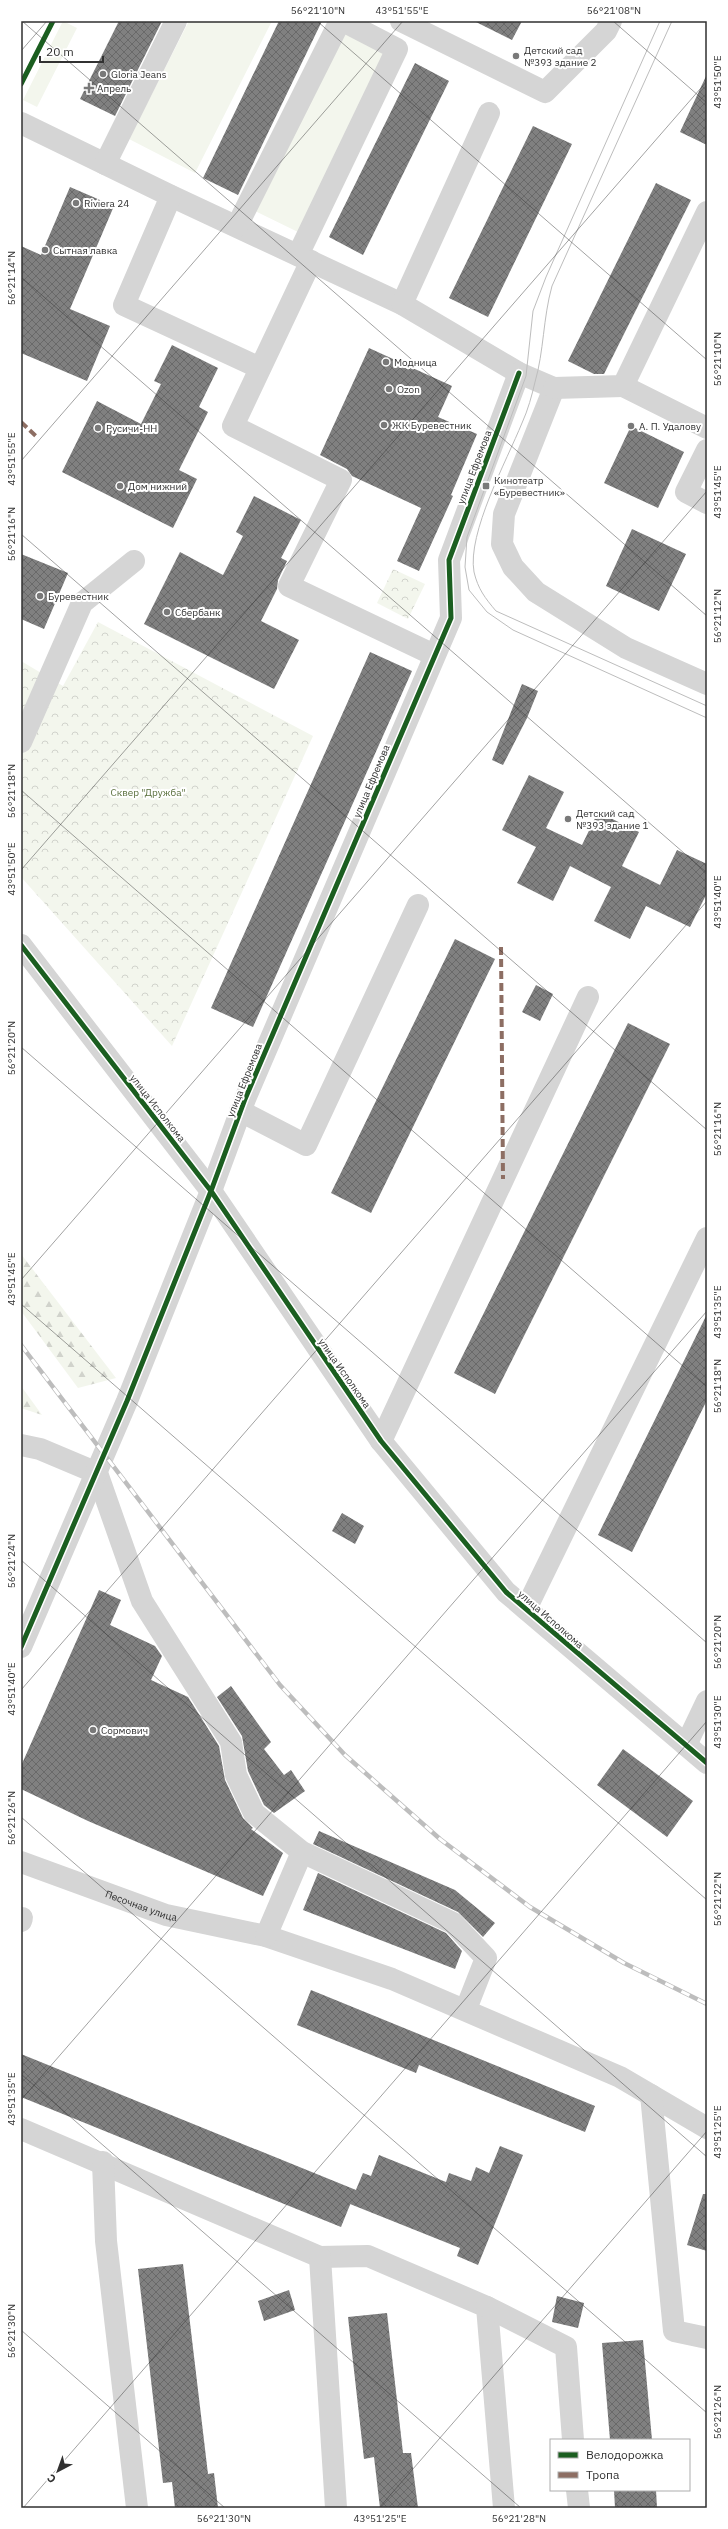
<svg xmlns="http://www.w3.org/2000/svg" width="728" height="2529" font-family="'IBM Plex Sans',sans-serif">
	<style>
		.grass { fill: #f3f6ed }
		.forest { fill: url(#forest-firs) }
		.park { fill: url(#park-crowns) }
		.building { fill: url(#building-cross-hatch) }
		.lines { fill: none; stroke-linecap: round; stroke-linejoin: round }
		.minor { stroke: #d5d5d5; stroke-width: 22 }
		.tram { stroke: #bdbdbd; stroke-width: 1 }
		.rail-casing { stroke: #bdbdbd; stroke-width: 4.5 }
		.rail { stroke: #fff; stroke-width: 3; stroke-dasharray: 9; stroke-linecap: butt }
		.quiet { stroke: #8d6e63; stroke-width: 4; stroke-dasharray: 8 4; stroke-linecap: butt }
		.cycleway-casing { stroke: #fff; stroke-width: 8 }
		.cycleway { stroke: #1b5e20; stroke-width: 5 }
		.ticks { fill: none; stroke: #313131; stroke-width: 1; stroke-opacity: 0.45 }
		.poi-dot { fill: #797979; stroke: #fff; stroke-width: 1.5 }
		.labels { text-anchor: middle; stroke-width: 4; stroke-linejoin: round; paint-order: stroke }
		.poi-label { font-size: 10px; fill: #313131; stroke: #fff; text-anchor: start }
		.street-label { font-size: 10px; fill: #313131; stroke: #fff }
		.park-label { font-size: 10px; fill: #596f3c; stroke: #fff }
		.neatline { fill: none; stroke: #313131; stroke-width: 1.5 }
		.ticks-label { font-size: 10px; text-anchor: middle; fill: #313131 }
	</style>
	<defs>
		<pattern id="forest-firs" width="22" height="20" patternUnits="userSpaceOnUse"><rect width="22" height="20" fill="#f3f6ed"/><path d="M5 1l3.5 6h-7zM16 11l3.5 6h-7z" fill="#d1d3cc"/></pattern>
		<pattern id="park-crowns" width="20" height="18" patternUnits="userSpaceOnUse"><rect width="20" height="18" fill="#f3f6ed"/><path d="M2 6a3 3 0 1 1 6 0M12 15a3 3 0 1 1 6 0" fill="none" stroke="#d1d3cc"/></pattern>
		<pattern id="building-cross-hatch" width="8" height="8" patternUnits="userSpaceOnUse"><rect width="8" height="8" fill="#808080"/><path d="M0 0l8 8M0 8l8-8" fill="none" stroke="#696969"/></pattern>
	</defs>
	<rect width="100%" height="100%" fill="#fff"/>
	<path class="grass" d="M 63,21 L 77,28 L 37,107 L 23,100 Z
		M 189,21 L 272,21 L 195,173 L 129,139 Z
		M 343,31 L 388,53 L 300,233 L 255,211 Z"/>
	<path class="forest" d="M 21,1254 L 116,1378 L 78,1388 L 21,1311 Z
		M 21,1386 L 42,1415 L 21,1408 Z"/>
	<path class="park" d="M 393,569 L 425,584 L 408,619 L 377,603 Z
		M 98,622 L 313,736 L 172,1046 L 21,877 L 21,661 L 63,686 Z"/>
	<path class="building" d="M 119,21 L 162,21 L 115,116 L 80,99 Z
		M 279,21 L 322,21 L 238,195 L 203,178 Z
		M 474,21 L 522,21 L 512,40 Z
		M 415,63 L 449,81 L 363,255 L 329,237 Z
		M 707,74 L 707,145 L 680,132 Z
		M 533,126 L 572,144 L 488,317 L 449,298 Z
		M 656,183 L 691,200 L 604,374 L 594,374 L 568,361 Z
		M 70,187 L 114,206 L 70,309 L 110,326 L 87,381 L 21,353 L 21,246 L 41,255 Z
		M 172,345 L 218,368 L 199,407 L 208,412 L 179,470 L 197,479 L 173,528 L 62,472 L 97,401 L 141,424 L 161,384 L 154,381 Z
		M 369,348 L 452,386 L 438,417 L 477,434 L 451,495 L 453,496 L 419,571 L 397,561 L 421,508 L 352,476 L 347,469 L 320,455 Z
		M 631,426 L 684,452 L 658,508 L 604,483 Z
		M 254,496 L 301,520 L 281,558 L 287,561 L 278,580 L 277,589 L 261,621 L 299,640 L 274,689 L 144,624 L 180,552 L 223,575 L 243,536 L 236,532 Z
		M 632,529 L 686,554 L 659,611 L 606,586 Z
		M 21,554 L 68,573 L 44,629 L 21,619 Z
		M 370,652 L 412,671 L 253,1027 L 211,1008 Z
		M 522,684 L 538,691 L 527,718 L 503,765 L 492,760 Z
		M 529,775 L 564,792 L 546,828 L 582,845 L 598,812 L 639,832 L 622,866 L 660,885 L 677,850 L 707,864 L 707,893 L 690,927 L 646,906 L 630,939 L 594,921 L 611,887 L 570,866 L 553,901 L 517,883 L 536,847 L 502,830 Z
		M 455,939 L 495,959 L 371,1213 L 331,1193 Z
		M 536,985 L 553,994 L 540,1021 L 522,1012 Z
		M 628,1023 L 670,1044 L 495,1394 L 454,1373 Z
		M 707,1314 L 707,1400 L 632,1552 L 598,1535 Z
		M 342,1513 L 364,1526 L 355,1544 L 332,1531 Z
		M 99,1590 L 121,1600 L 110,1625 L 155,1646 L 162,1656 L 151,1680 L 188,1697 L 219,1746 L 225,1780 L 243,1818 L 253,1828 L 251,1829 L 283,1853 L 263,1896 L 88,1821 L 21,1789 L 21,1766 Z
		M 231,1686 L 271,1742 L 264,1749 L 284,1775 L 291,1770 L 305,1791 L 274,1813 L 264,1805 L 248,1771 L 242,1736 L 217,1697 Z
		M 623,1749 L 693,1801 L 667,1837 L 597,1785 Z
		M 319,1831 L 455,1890 L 495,1923 L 483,1937 L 458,1912 L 313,1844 Z
		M 318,1873 L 446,1933 L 462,1951 L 455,1969 L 303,1910 Z
		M 311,1990 L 595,2106 L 585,2132 L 419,2065 L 416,2073 L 297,2025 Z
		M 21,2054 L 356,2190 L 341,2227 L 21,2097 Z
		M 500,2146 L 523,2155 L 478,2265 L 457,2256 L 460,2248 L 350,2204 L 363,2173 L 371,2176 L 379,2155 L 446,2182 L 449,2173 L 471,2181 L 476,2167 L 489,2173 Z
		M 703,2194 L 707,2194 L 707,2251 L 687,2245 Z
		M 183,2264 L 208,2474 L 214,2473 L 218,2508 L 175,2508 L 172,2482 L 163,2483 L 138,2269 Z
		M 289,2290 L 295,2310 L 264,2321 L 258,2301 Z
		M 557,2296 L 584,2303 L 578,2328 L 552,2322 Z
		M 387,2313 L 403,2453 L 411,2453 L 418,2508 L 380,2508 L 374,2457 L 364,2459 L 348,2317 Z
		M 643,2340 L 652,2440 L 610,2440 L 602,2343 Z
		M 614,2490 L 656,2490 L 657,2508 L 615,2508 Z"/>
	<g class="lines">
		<g class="minor">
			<path d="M 401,21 L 545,92 L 606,31 L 611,21"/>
			<path d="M 21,123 L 171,196 L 402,304 L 519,373 L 554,388 L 504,514 L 502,544 L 513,567 L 536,592 L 626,648 L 707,684"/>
			<path d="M 105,164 L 176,21"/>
			<path d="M 171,196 L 124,305 L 260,368"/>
			<path d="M 237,226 L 340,21"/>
			<path d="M 298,255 L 397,49 L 343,21"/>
			<path d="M 311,261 L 233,426 L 341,480 L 289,586 L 434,655"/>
			<path d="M 402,304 L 489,113"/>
			<path d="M 623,386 L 707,428"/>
			<path d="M 554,388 L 623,386 L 707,212"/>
			<path d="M 707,450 L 686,492 L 707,503"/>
			<path d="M 21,742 L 82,603 L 134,561"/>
			<path d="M 21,945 L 211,1191 L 381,1441 L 506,1592 L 707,1763"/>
			<path d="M 240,1111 L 306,1145 L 418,905"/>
			<path d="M 381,1441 L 588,997"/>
			<path d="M 21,1445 L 40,1449 L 97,1473 L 142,1601 L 231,1742 L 236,1775 L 254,1813 L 302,1852 L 453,1923 L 486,1958 L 466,2009"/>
			<path d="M 526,1609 L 707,1238"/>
			<path d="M 21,1647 L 127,1401 L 211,1191 L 245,1099 L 451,618 L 449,560 L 519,373"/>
			<path d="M 686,1745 L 707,1701"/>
			<path id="s1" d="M 21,1862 L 166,1915 L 266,1936 L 392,1979 L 620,2077 L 707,2128"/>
			<path d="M 21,1921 L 22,1918"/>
			<path d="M 266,1936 L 302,1852"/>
			<path d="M 651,2095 L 674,2331 L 707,2338"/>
			<path d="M 21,2129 L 320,2257 L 368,2256 L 487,2307 L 504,2508"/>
			<path d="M 103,2162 L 106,2241 L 137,2508"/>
			<path d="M 320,2257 L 336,2508"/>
			<path d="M 487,2307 L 566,2347 L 573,2440"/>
			<path d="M 577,2490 L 579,2508"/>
		</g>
		<path class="tram" d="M 660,21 L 546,277 L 533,311 L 526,376 L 467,537 L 465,567 L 469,590 L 487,612 L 513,630 L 707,718
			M 672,21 L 552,286 C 543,318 544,351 535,382 C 532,395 528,410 522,423 C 507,460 467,533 474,572 C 478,589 485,598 496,611 L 707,706"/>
		<defs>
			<path id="rail" d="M 21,1345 L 280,1685 L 345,1755 L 440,1839 L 530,1907 L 624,1963 L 707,2004"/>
		</defs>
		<use href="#rail" class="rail-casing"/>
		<use href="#rail" class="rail"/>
		<path class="quiet" d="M 21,422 L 37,437
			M 501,947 L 503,1179"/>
		<defs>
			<path id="cycleway" d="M 21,84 L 53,21
				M 21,945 L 211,1191 L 381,1441 L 506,1592 L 707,1763
				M 21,1647 L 127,1401 L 211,1191 L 245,1099 L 451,618 L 449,560 L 519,373"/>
		</defs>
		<use href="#cycleway" class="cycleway-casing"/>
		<use href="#cycleway" class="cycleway"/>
	</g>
	<path class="ticks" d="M 22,21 L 707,616M 317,21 L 707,360M 613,21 L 707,103M 21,51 L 47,21M 21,277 L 707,873M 21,461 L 403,21M 21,534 L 707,1130M 21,790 L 707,1387M 21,870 L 707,81M 21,1047 L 707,1643M 21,1280 L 707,491M 21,1304 L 707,1900M 21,1560 L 707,2157M 21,1690 L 707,901M 21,1817 L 707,2413M 21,2074 L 521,2508M 21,2100 L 707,1311M 21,2330 L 225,2508M 23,2508 L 707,1721M 379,2508 L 707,2131"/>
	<g class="poi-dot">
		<circle cx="516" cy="56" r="4"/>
		<circle cx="103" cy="74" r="4"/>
		<path d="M87 82h4v4h4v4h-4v4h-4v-4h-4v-4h4z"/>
		<circle cx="76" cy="203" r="4"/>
		<circle cx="45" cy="250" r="4"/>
		<circle cx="386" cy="362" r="4"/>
		<circle cx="389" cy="389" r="4"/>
		<circle cx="384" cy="425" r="4"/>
		<circle cx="631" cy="426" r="4"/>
		<circle cx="98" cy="428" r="4"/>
		<circle cx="120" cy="486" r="4"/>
		<rect x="482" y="482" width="8" height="8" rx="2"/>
		<circle cx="40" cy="596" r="4"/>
		<circle cx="167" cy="612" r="4"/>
		<circle cx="568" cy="819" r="4"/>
		<circle cx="93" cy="1730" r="4"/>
	</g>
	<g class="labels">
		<g class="poi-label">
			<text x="524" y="54">Детский сад<tspan x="524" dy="12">№393 здание 2</tspan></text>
			<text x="111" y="78">Gloria Jeans</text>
			<text x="97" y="92">Апрель</text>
			<text x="84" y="207">Riviera 24</text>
			<text x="53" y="254">Сытная лавка</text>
			<text x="394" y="366">Модница</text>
			<text x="397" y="393">Ozon</text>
			<text x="392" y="429">ЖК Буревестник</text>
			<text x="639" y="430">А. П. Удалову</text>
			<text x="106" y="432">Русичи-НН</text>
			<text x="494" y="484">Кинотеатр<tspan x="494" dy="12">«Буревестник»</tspan></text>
			<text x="128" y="490">Дом нижний</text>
			<text x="48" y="600">Буревестник</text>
			<text x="175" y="616">Сбербанк</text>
			<text x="576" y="817">Детский сад<tspan x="576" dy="12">№393 здание 1</tspan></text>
			<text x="101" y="1734">Сормович</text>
		</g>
		<g class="street-label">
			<text transform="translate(474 467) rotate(-69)" y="4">улица Ефремова</text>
			<text transform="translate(371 781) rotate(-67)" y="4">улица Ефремова</text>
			<text transform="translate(244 1080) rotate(-68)" y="4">улица Ефремова</text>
			<text transform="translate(158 1108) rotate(52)" y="4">улица Исполкома</text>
			<text transform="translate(345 1373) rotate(55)" y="4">улица Исполкома</text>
			<text transform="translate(551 1619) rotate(41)" y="4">улица Исполкома</text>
			<text dy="4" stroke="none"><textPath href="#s1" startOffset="128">Песочная улица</textPath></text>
		</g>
		<g class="park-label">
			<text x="148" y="796">Сквер "Дружба"</text>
		</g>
	</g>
	<rect width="728" height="2529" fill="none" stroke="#ffffff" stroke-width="44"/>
	<rect x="550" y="2439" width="140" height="52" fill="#ffffff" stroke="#adadad"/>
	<rect x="558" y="2452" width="20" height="6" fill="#1b5e20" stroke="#adadad"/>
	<text x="586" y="2459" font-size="12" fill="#313131">Велодорожка</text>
	<rect x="558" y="2472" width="20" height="6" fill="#8d6e63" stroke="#adadad"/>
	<text x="586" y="2479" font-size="12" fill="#313131">Тропа</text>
	<g transform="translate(58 2471) rotate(221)" stroke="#ffffff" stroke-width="3" paint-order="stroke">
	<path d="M0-3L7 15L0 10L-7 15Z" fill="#313131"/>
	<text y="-6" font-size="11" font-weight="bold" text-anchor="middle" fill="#313131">С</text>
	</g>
	<path d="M40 56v6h63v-6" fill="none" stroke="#313131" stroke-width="2"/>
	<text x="46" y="56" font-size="12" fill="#313131" stroke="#ffffff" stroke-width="3" paint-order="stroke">20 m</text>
	<rect x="22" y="22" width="684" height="2485" class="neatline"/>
	<g class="ticks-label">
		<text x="318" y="14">56°21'10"N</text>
		<text x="402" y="14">43°51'55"E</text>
		<text x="614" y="14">56°21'08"N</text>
		<text transform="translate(717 82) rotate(-90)" y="4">43°51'50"E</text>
		<text transform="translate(11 278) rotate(-90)" y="4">56°21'14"N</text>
		<text transform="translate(717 359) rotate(-90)" y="4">56°21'10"N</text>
		<text transform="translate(11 459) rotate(-90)" y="4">43°51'55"E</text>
		<text transform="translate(717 492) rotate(-90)" y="4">43°51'45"E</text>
		<text transform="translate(11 534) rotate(-90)" y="4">56°21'16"N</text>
		<text transform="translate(717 616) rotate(-90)" y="4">56°21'12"N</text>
		<text transform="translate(11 791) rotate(-90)" y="4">56°21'18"N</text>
		<text transform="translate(11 869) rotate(-90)" y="4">43°51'50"E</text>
		<text transform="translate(717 902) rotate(-90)" y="4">43°51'40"E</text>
		<text transform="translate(11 1048) rotate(-90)" y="4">56°21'20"N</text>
		<text transform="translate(717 1129) rotate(-90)" y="4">56°21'16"N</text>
		<text transform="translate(11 1279) rotate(-90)" y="4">43°51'45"E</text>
		<text transform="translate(717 1312) rotate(-90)" y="4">43°51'35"E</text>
		<text transform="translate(717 1386) rotate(-90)" y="4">56°21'18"N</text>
		<text transform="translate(11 1561) rotate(-90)" y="4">56°21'24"N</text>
		<text transform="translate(717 1642) rotate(-90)" y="4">56°21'20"N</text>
		<text transform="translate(11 1689) rotate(-90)" y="4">43°51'40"E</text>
		<text transform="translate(717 1722) rotate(-90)" y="4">43°51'30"E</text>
		<text transform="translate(11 1818) rotate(-90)" y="4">56°21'26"N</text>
		<text transform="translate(717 1899) rotate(-90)" y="4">56°21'22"N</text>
		<text transform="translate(11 2099) rotate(-90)" y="4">43°51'35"E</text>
		<text transform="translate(717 2132) rotate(-90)" y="4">43°51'25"E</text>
		<text transform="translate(11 2331) rotate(-90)" y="4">56°21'30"N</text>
		<text transform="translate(717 2412) rotate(-90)" y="4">56°21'26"N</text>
		<text x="224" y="2522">56°21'30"N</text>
		<text x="380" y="2522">43°51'25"E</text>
		<text x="519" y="2522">56°21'28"N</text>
	</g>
</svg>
